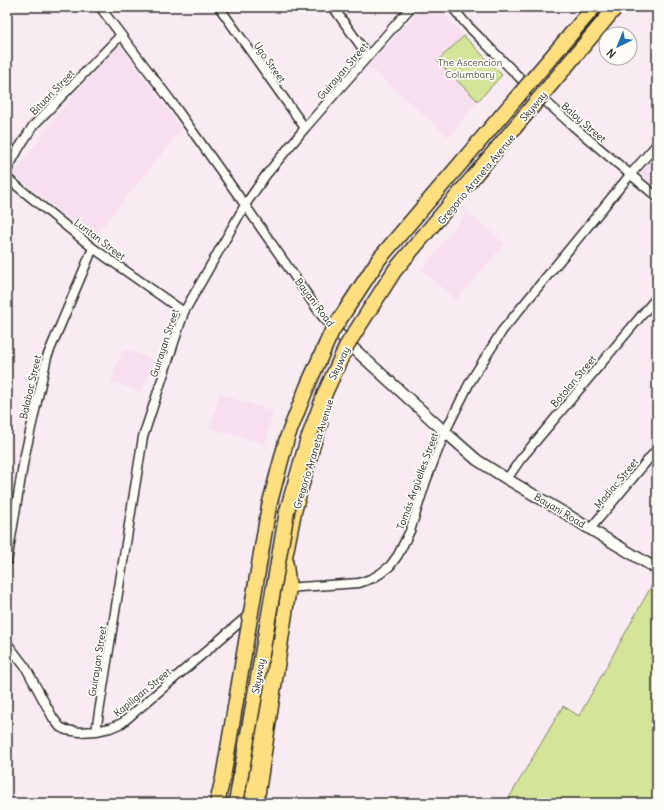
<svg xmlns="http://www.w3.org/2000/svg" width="664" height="810" font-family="Delius,sans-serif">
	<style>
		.built { fill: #f7dfef }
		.green { fill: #d4e498; stroke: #808862 }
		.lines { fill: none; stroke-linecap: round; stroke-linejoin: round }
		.minor-casing { stroke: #2b2b2b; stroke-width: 11 }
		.tertiary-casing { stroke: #2b2b2b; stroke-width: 13 }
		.primary-casing { stroke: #2b2b2b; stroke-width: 15 }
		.motorway-casing { stroke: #2b2b2b; stroke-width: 17 }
		.minor { stroke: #fdfcf7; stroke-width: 8 }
		.tertiary { stroke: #fdfcf7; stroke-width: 10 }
		.primary { stroke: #fddf80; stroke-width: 12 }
		.motorway { stroke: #fddf80; stroke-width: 14 }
		.motorway-bridge-casing { stroke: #2b2b2b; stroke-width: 17; stroke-linecap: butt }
		.motorway-bridge { stroke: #fddf80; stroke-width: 14 }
		.labels { text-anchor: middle; stroke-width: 3.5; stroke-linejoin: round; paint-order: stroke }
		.street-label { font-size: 10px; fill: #2b2b2b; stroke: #fdfcf7 }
		.park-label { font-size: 10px; fill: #555946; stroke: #fdfcf7 }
	</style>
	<rect width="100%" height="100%" fill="#f9ebf2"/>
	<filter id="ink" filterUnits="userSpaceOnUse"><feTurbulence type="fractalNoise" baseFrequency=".025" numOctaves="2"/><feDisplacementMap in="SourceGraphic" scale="8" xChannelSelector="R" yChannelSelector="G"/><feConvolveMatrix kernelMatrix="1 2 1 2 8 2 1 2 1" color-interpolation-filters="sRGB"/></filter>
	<g filter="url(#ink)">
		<path class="built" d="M 423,7 L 438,7 L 464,36 L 502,75 L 478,101 L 449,137 L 368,66 Z
			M 119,44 L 182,129 L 93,238 L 14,174 L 59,112 Z
			M 657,150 L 657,189 L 637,171 Z
			M 467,212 L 505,244 L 456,300 L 421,270 Z
			M 123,348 L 154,360 L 142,393 L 111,381 Z
			M 219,394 L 273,411 L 265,444 L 210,428 Z"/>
		<path class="green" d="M 464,36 L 502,75 L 478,101 L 437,61 Z
			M 657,576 L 657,803 L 506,803 L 563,706 L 579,716 Z"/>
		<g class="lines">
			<defs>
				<path id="minor" d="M 100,7 L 171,101 L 245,205 L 322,316 L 331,326
					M 219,7 L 305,128
					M 333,7 L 368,56
					M 452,7 L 467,25 L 524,82 L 573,126 L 657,197
					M 7,170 L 19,148 L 33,126 L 121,35
					M 7,178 L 93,248 L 184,312
					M 507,479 L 520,460 L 657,297
					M 590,529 L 657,449
					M 7,562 L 24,459 L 47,357 L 93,248
					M 285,588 L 359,583 L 373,578 L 381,573 L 390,566 L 398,555 L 410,531 L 426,481 L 445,432 L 470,382 L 502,331 L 630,175 L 657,144
					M 7,643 L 26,668 L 53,718 L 60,727 L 66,730 L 80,732 L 96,731 L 110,728 L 122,723 L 245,618
					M 96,731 L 143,437 L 184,312 L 245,205 L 266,175 L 305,128 L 411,7"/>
				<path id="tertiary" d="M 331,326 L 351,346 L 445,432 L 477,460 L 507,479 L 568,515 L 590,529 L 657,569"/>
				<path id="primary" d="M 286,557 L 295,512 L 314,445 L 321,424
					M 244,803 L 248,789 L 256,743 L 270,644"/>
				<path id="motorway" d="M 254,803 L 258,792 L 289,587 L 285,559"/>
			</defs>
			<use href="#minor" class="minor-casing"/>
			<use href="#tertiary" class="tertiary-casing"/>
			<use href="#primary" class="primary-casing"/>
			<use href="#motorway" class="motorway-casing"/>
			<use href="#minor" class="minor"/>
			<use href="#tertiary" class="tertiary"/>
			<use href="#primary" class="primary"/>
			<use href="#motorway" class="motorway"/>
			<defs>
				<path id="motorway-bridge" d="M 217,803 L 223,778 L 269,506 L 287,438 L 307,387 L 332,331 L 379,259 L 594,7
					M 236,803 L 287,511 L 307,442 L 325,393 L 347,345 L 395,270 L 616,7"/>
			</defs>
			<use href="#motorway-bridge" class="motorway-bridge-casing"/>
			<use href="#motorway-bridge" class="motorway-bridge"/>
		</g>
	</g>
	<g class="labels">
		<g class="street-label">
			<text transform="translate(270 62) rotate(55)" y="4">Ugo Street</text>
			<text transform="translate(342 71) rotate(-49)" y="4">Guirayan Street</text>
			<text transform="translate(52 92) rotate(-46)" y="4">Bituan Street</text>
			<text transform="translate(533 106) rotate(-50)" y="4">Skyway</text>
			<text transform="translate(584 122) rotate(41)" y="4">Baloy Street</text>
			<text transform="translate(476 179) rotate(-50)" y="4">Gregorio Araneta Avenue</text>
			<text transform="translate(100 239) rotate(37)" y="4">Luntan Street</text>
			<text transform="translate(315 302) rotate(53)" y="4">Bayani Road</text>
			<text transform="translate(164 343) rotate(-72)" y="4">Guirayan Street</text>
			<text transform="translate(339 363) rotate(-65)" y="4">Skyway</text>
			<text transform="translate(573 381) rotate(-50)" y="4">Botolan Street</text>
			<text transform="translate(30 387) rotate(-77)" y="4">Balabac Street</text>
			<text transform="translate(313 454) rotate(-73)" y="4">Gregorio Araneta Avenue</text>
			<text transform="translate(417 481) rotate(-70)" y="4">Tomás Argüelles Street</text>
			<text transform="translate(616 483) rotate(-50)" y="4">Madiac Street</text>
			<text transform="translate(560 510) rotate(31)" y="4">Bayani Road</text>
			<text transform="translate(97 661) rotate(-81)" y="4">Guirayan Street</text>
			<text transform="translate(258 676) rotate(-80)" y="4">Skyway</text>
			<text transform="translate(142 692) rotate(-39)" y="4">Kapiligan Street</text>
		</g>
		<g class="park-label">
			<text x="470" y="66">The Ascencion<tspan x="470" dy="12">Columbary</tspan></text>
		</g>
	</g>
	<rect width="664" height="810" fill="none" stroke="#fdfcf7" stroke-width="24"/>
	<rect x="12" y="12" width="640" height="786" fill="none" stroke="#2b2b2b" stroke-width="1.5" filter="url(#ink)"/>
	<g transform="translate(618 46) rotate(223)"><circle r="19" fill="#fdfcf7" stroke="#a9a8a5"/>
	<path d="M0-3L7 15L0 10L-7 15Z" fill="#1f6fb2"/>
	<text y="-6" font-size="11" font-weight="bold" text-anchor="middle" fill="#2b2b2b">N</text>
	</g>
</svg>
